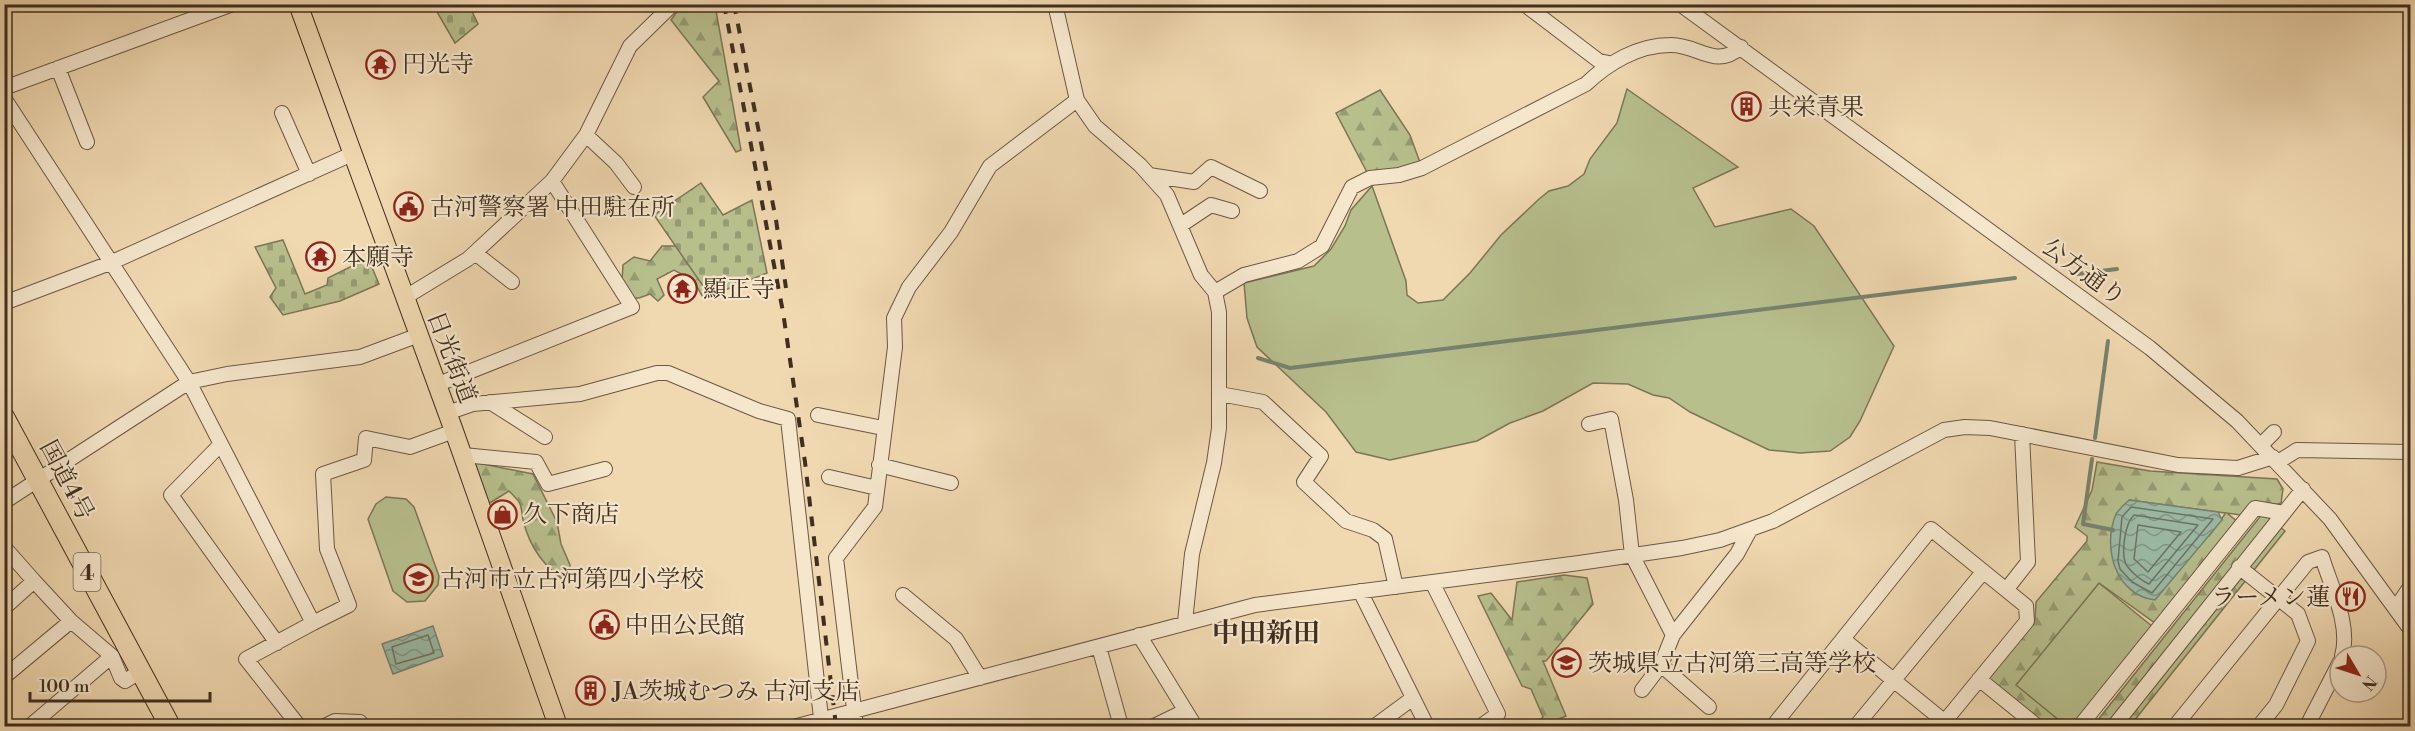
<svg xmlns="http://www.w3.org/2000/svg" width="2415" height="731" font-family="'Libre Bodoni','Noto Serif JP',serif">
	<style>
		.grass { fill: #b7bf8d; stroke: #7c7656; stroke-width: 1.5 }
		.forest { fill: url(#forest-firs); stroke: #7c7656; stroke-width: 1.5; fill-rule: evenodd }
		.cemetery { fill: url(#cemetery-stones); stroke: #7c7656; stroke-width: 1.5 }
		.water { fill: url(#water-waves); stroke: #778371; stroke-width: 1.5 }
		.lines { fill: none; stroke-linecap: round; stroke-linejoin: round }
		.shore { stroke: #6e7464; stroke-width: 1.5 }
		.stream { stroke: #778371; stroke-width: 4 }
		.minor-casing { stroke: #6c5844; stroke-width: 16 }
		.major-casing { stroke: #402e20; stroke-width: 20 }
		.highway-casing { stroke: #402e20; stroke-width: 22 }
		.minor { stroke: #f5e6cc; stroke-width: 14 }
		.major { stroke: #f0d8b0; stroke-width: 18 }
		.highway { stroke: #f0d8b0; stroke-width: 20 }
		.rail { stroke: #402e20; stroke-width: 4; stroke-dasharray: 10 10; stroke-linecap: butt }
		.labels { text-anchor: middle; stroke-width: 4.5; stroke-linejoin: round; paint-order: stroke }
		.shield { fill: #f5e6cc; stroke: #766554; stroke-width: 1.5 }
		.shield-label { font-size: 22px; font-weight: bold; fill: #402e20 }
		.poi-label { font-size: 24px; fill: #402e20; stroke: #f5e6cc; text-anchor: start }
		.street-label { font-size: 24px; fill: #402e20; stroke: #f5e6cc }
		.quarter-label { font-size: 27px; font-weight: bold; fill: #402e20; stroke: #f5e6cc }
	</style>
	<defs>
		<pattern id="forest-firs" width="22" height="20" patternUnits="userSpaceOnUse" patternTransform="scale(1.5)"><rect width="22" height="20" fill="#b7bf8d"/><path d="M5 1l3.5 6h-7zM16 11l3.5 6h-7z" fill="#969c73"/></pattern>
		<pattern id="cemetery-stones" width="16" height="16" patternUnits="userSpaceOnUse" patternTransform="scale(1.5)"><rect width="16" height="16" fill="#b7bf8d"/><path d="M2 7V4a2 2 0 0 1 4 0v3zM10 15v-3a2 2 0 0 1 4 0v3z" fill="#969c73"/></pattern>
		<pattern id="water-waves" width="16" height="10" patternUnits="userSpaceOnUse" patternTransform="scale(1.5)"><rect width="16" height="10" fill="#9bbba7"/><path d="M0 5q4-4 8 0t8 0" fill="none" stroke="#809888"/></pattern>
	</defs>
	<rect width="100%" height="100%" fill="#f0d8b0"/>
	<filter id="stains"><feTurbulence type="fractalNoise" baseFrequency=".00333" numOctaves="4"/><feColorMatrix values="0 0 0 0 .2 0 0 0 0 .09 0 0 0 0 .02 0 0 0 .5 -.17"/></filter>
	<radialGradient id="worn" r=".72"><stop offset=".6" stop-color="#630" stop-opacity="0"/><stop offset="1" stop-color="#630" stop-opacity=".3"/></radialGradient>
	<path class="grass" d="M 1627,89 L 1738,167 L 1693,188 L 1715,227 L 1791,209 L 1814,226 L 1894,346 L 1860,421 L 1850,437 L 1830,451 L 1800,453 L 1769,450 L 1690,412 L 1669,398 L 1653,395 L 1628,384 L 1593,383 L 1543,411 L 1510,423 L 1477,441 L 1390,460 L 1356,452 L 1326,412 L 1257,347 L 1247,318 L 1244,283 L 1314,266 L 1331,249 L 1345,226 L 1351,210 L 1372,186 L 1406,281 L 1407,295 L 1418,303 L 1443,300 L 1470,273 L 1501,235 L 1538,200 L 1549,191 L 1568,186 L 1584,174 L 1590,159 L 1617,123 Z
		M 386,497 L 406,499 L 414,507 L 439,576 L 438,585 L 425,601 L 407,602 L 393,591 L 368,519 L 376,504 Z
		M 2099,583 L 2153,627 L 2071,726 L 2066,726 L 2015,685 Z"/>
	<path class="forest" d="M 682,5 L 715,5 L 741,150 L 736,152 L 703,97 L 719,81 L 671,20 Z
		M 1380,90 L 1410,135 L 1422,168 L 1370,178 L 1336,113 Z
		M 662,246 L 681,246 L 709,286 L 704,299 L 693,280 L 674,270 L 657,279 L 664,295 L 658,301 L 650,294 L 639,298 L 632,298 L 622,280 L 623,265 L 634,257 L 650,261 Z
		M 473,462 L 533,474 L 557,522 L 561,544 L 570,565 L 570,584 C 545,569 530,549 523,520 C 520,502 523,505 509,491 L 488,504 Z
		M 2097,462 L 2150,471 L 2277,479 L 2283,489 L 2281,503 L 2241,515 L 2227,513 L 2238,522 L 2155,623 L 2099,583 L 2016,685 L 2066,726 L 2047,726 L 1986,678 L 2035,619 L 2036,602 L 2087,541 L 2087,536 L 2075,527 L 2092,490 ZM 2129,500 L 2225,513 L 2225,514 L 2209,536 Z
		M 2263,513 L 2285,531 L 2130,726 L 2093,726 Z
		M 1564,575 L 1587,578 L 1593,604 L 1546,661 L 1543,661 L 1566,716 L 1551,722 L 1554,726 L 1532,726 L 1543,717 L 1531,689 L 1522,686 L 1478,596 L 1491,593 L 1512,620 L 1517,582 Z"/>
	<path class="cemetery" d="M 433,5 L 469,5 L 478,24 L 455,43 Z
		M 701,183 L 723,215 L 752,200 L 767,273 L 710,296 L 654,215 Z
		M 283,240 L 305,294 L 327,285 L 328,278 L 368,258 L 379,284 L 340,301 L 283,315 L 270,297 L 276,288 L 255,247 Z"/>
	<path class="water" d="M 2129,500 L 2218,512 L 2222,520 L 2155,600 C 2115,595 2102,547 2116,514 C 2119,509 2125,504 2129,500 Z
		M 433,626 L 443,656 L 393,674 L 382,644 Z"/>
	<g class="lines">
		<path class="shore" d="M 2131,507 L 2213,519 L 2152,593 L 2132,582 L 2120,569 L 2118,561 L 2122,517 Z
			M 2134,515 L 2198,525 L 2149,584 C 2142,581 2132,573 2127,566 C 2120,555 2125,523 2134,515 Z
			M 2138,525 L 2181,532 L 2148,572 L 2134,559 Z
			M 428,635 L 434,653 L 396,664 L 392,647 Z"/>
		<path class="stream" d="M 2077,274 L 2117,269
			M 1258,358 L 1290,368 L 2015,278
			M 2095,438 L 2108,341
			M 2092,459 L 2083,524 L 2113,530"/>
		<defs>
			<path id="minor" d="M 1055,4 L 1077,100 L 1095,126 L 1140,165 L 1167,195 L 1201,275 L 1215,292 L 1219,312 L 1219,428 L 1214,463 L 1192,554 L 1185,622
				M 1524,4 L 1599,61 L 1609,63
				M 1680,4 L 2150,348 L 2237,421 L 2330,519 L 2410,629
				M 58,68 L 87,142
				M 4,88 L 233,4
				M 4,98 L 189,382 L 313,623 L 246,659 L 299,726
				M 282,113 L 309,174
				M 586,135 L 616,163 L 634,187
				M 1149,175 L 1194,182 L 1211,167 L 1260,191
				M 1181,225 L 1211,205 L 1232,211
				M 475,253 L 512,282
				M 1215,292 L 1244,275 L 1298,261 L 1322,246 L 1352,187 L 1370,178 L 1399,175 L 1422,168 L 1586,84 C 1608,63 1638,45 1670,45 C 1698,44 1715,70 1741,47
				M 404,298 L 468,259 L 552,181 L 586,135 L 630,46 L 673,4
				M 4,303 L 110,263 L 352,154
				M 436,385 L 632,307 L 552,181
				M 1220,394 L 1263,402 L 1321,456 L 1304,482 L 1346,521 L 1373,530 L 1385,539 L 1396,587
				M 490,402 L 545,437
				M 447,413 L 473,404 L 580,394 L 657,373 L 668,373 L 759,411 L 788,419 L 821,718
				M 818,415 L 883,428
				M 1589,424 L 1611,419 L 1626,500 L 1632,555 L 1673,635 L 1661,665 L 1642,690
				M 221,444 L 171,495 L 277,643
				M 2261,445 L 2274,432
				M 463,455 L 536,462 L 548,484 L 605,469
				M 2278,462 L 2297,450 L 2410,452
				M 879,465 L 951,483
				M 829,477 L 877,488
				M 4,502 L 189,382 L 227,374 L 360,357 L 419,335
				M 4,547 L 34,581
				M 2239,567 L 2298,614 L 2308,641 L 2276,705 L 2259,726
				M 1432,582 L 1498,714 L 1481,726
				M 2006,590 L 2028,562 L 2022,434
				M 1360,591 L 1427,726
				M 903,595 L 956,639 L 980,678
				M 4,608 L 34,581 L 71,621
				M 2396,608 L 2410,587
				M 313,623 L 349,605 L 327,549 L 323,474 L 364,460 L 366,438 L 410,447 L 454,431
				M 1139,635 L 1195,726
				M 1673,635 L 1737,554 L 1750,530
				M 1843,639 L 1945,722
				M 1099,647 L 1121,726
				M 1661,665 L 1709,707
				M 4,677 L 71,621 L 112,656 L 121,678 L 125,681 L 141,671
				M 1979,679 L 2037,726
				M 30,726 L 112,656
				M 325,726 L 335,721 L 360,722
				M 797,726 L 1255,605 L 1579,563 L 1682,548 L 1720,540 L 1773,521 L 1944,430 L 1965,427 L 1990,428 L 2178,465 L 2238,468 L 2273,457
				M 856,726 L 836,558 L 875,507 L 895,347 L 894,318 L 909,287 L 951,232 L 990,166 L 1077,100
				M 1154,726 L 1185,711
				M 1375,726 L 1413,698
				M 1773,726 L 1931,529 L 2026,606 L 2027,621 L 1941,726
				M 1856,726 L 1983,572
				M 2080,726 L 2255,508 L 2284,513
				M 2114,726 L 2303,489
				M 2175,726 L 2308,562 L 2322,557 C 2331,587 2351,625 2342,656
				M 2307,726 L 2340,662"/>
			<path id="major" d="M 298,4 L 454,431 L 558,726"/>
			<path id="highway" d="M 4,417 L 170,726"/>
		</defs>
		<use href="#minor" class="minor-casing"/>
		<use href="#major" class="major-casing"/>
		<use href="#highway" class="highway-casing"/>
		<use href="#minor" class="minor"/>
		<use href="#major" class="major"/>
		<use href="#highway" class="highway"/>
		<path class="rail" d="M 724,4 L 783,312 L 805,462 L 836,726
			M 734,4 L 776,220 L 786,288"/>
	</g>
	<defs>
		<symbol id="temple-ring" viewBox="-11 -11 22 22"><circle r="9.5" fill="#f5e6cc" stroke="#8f2418" stroke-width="1.5"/><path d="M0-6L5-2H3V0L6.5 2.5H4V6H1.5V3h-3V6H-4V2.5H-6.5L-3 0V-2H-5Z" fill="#8f2418"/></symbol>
		<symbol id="building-ring" viewBox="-11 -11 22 22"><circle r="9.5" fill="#f5e6cc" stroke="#8f2418" stroke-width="1.5"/><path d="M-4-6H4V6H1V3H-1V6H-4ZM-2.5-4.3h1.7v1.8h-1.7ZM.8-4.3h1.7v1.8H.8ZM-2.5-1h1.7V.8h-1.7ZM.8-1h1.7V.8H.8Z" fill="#8f2418"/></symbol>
		<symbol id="civic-ring" viewBox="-11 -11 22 22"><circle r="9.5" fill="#f5e6cc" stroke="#8f2418" stroke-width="1.5"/><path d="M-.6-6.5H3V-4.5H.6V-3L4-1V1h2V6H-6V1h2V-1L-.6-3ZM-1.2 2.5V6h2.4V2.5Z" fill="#8f2418"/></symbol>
		<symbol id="shop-ring" viewBox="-11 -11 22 22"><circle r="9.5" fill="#f5e6cc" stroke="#8f2418" stroke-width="1.5"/><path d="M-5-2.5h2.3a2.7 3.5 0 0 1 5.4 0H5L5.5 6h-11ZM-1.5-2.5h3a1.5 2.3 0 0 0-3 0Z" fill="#8f2418"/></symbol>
		<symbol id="school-ring" viewBox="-11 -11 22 22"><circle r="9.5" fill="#f5e6cc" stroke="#8f2418" stroke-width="1.5"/><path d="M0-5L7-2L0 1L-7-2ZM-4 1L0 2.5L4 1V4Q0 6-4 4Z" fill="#8f2418"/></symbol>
		<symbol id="restaurant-ring" viewBox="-11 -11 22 22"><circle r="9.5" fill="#f5e6cc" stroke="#8f2418" stroke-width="1.5"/><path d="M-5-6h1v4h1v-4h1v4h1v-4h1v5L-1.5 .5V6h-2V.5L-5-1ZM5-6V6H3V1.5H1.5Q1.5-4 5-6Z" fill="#8f2418"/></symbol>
	</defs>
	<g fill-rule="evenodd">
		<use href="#temple-ring" x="364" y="48" width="33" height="33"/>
		<use href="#building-ring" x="1730" y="90" width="33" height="33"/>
		<use href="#civic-ring" x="392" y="190" width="33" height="33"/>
		<use href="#temple-ring" x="304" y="240" width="33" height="33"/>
		<use href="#temple-ring" x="666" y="272" width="33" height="33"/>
		<use href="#shop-ring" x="486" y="498" width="33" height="33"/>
		<use href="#school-ring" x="402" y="562" width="33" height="33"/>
		<use href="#restaurant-ring" x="2334" y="580" width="33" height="33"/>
		<use href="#civic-ring" x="588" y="608" width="33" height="33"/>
		<use href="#school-ring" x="1550" y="646" width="33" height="33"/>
		<use href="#building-ring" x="574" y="674" width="33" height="33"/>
	</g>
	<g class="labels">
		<rect class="shield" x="73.5" y="553" width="27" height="38" rx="4.5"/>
		<g class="shield-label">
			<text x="87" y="580">4</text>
		</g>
		<g class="poi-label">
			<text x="402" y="72">円光寺</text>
			<text x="1768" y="115">共栄青果</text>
			<text x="430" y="215">古河警察署 中田駐在所</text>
			<text x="342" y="265">本願寺</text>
			<text x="703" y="297">顯正寺</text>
			<text x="523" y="522">久下商店</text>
			<text x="440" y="587">古河市立古河第四小学校</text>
			<text x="2330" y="605" text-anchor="end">ラーメン蓮</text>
			<text x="625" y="633">中田公民館</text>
			<text x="1588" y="671">茨城県立古河第三高等学校</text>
			<text x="612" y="699">JA茨城むつみ 古河支店</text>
		</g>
		<g class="street-label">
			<text transform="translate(2084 272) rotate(36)" y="8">公方通り</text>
			<text transform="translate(452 357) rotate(69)" y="8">日光街道</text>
			<text transform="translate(67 480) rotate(62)" y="8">国道4号</text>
		</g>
		<g class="quarter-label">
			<text x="1266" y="642">中田新田</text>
		</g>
	</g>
	<rect width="2415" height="731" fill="none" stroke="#f0d8b0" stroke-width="24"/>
	<rect x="6" y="6" width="2403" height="719" fill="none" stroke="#402e20" stroke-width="3"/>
	<rect x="12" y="12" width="2391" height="707" fill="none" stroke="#402e20" stroke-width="1.5"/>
	<g transform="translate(2358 674) rotate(129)"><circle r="28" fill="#f5e6cc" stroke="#ad9c87" stroke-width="1.5"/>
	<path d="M0-4.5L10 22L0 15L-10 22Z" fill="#8f2418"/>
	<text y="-9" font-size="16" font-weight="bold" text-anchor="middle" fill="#402e20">N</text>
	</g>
	<path d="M30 692v9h180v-9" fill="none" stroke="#402e20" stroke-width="3"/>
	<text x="39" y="692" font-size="18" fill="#402e20" stroke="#f5e6cc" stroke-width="4.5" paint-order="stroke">100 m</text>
	<rect width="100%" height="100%" filter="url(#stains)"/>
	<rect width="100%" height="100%" fill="url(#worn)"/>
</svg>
